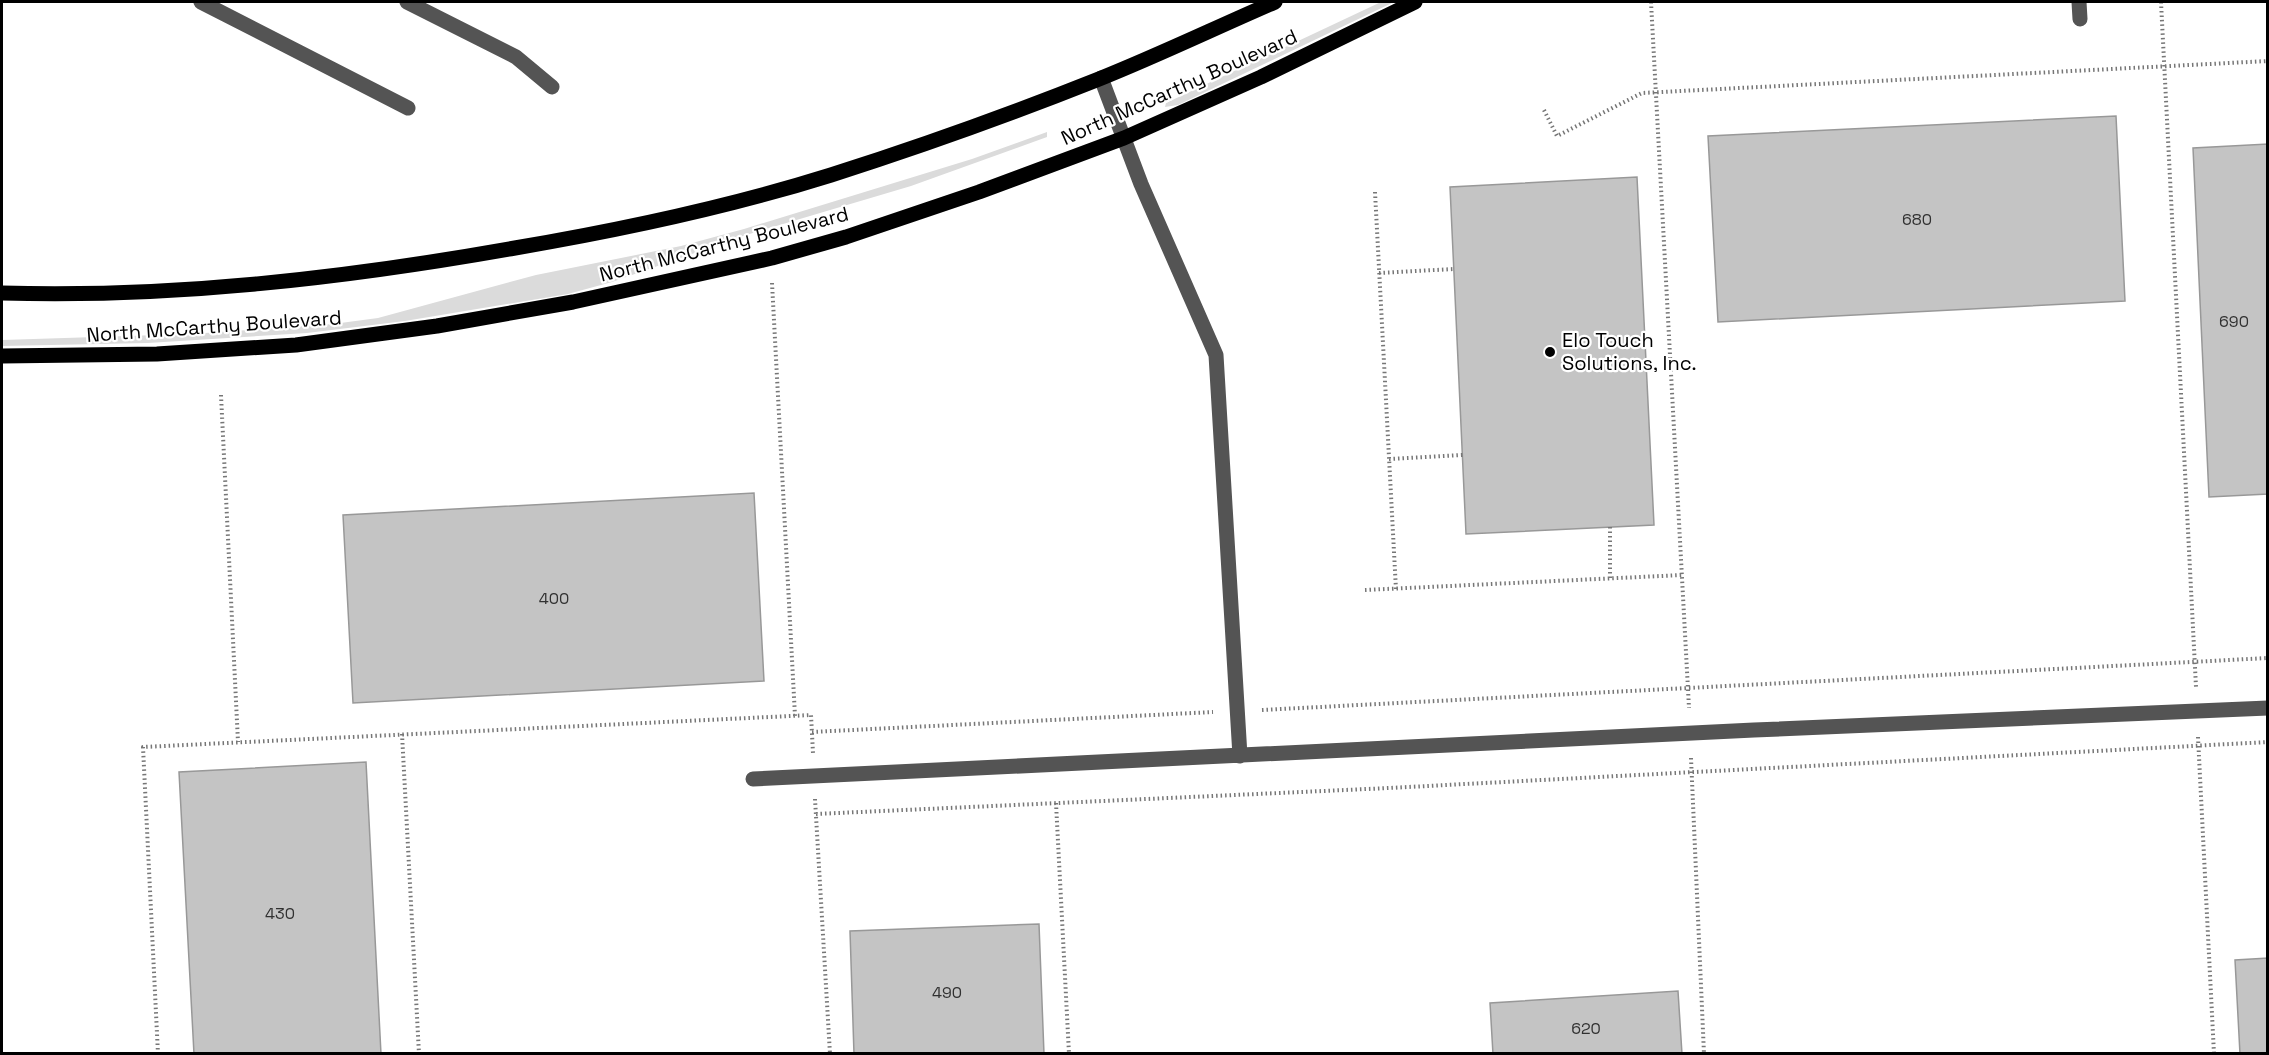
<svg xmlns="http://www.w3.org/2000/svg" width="2269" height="1055" font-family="'Space Grotesk',sans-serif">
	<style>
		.green { fill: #dbdbdb }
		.building { fill: #c4c4c4; stroke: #989898; stroke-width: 1.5 }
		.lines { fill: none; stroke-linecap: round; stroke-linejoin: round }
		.path { stroke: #767676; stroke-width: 4; stroke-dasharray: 1.5 3; stroke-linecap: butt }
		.minor { stroke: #545454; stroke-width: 15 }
		.major { stroke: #000; stroke-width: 15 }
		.poi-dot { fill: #000; stroke: #fff; stroke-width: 2 }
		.labels { text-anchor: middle; stroke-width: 4.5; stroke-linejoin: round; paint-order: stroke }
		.number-label { font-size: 16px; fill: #313131 }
		.street-label { font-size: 20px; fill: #000; stroke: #fff }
		.poi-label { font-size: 20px; fill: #000; stroke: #fff; text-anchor: start }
	</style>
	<rect width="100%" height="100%" fill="#fff"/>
	<path class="green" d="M 1381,2 L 1394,2 L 1178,105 L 1165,107 L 1166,103 Z
		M 1047,132 L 1047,137 L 911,186 L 746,235 L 612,282 L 568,294 L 405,321 L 307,333 L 148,343 L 2,346 L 2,340 L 190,334 L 333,324 L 378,318 L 536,275 L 681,246 L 744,229 L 972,159 Z"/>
	<path class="building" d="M 2116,116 L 2125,301 L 1718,322 L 1708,136 Z
		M 2268,144 L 2268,494 L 2209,497 L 2193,148 Z
		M 1637,177 L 1654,525 L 1466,534 L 1450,187 Z
		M 754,493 L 764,681 L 353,703 L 343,515 Z
		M 366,762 L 381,1054 L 194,1054 L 179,772 Z
		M 1039,924 L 1044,1054 L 854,1054 L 850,931 Z
		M 2268,958 L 2268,1054 L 2240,1054 L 2235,960 Z
		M 1678,991 L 1682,1054 L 1493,1054 L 1490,1003 Z"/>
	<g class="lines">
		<path class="path" d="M 1651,2 L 1689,708
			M 2161,2 L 2196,687
			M 1544,110 L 1557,136 L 1642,93 L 2268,61
			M 1375,192 L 1396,590
			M 1379,273 L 1454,269
			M 772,283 L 795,716
			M 221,395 L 238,742
			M 1389,459 L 1463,455
			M 1610,527 L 1610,579
			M 1365,590 L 1682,575
			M 1262,710 L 2268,658
			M 812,732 L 1213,712
			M 402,734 L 419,1054
			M 2198,737 L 2214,1054
			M 1691,758 L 1704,1054
			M 815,799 L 830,1054
			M 1056,803 L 1069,1054
			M 816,814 L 1389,788 L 2268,742
			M 158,1054 L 143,747 L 811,715 L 813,753"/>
		<path class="minor" d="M 201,2 L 408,108
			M 407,2 L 516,57 L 552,87
			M 2079,2 L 2080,19
			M 1101,78 L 1141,184 L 1216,355 L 1240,756
			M 753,779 L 1754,730 L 2268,708"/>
		<path class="major" d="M 2,293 C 174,298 346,278 515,248 C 621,230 729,207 831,175 C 922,146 1011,114 1099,79 C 1159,55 1217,27 1275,2
			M 2,356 L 157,354 L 296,345 L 437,326 L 573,302 L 772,258 L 846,237 L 979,192 L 1124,138 L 1261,77 L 1415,2"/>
	</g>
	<circle class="poi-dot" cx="1550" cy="352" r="6"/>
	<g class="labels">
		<g class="number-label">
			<text x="1917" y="225">680</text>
			<text x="2234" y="327">690</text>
			<text x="554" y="604">400</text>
			<text x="280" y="919">430</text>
			<text x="947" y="998">490</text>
			<text x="1586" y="1034">620</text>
		</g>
		<g class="street-label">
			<text transform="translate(1179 87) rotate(-24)" y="7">North McCarthy Boulevard</text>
			<text transform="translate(724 244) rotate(-14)" y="7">North McCarthy Boulevard</text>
			<text transform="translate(214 326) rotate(-4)" y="7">North McCarthy Boulevard</text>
		</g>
		<g class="poi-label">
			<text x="1562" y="347">Elo Touch<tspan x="1562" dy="23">Solutions, Inc.</tspan></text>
		</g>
	</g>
	<rect width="2269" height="1055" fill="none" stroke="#000000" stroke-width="6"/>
</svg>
